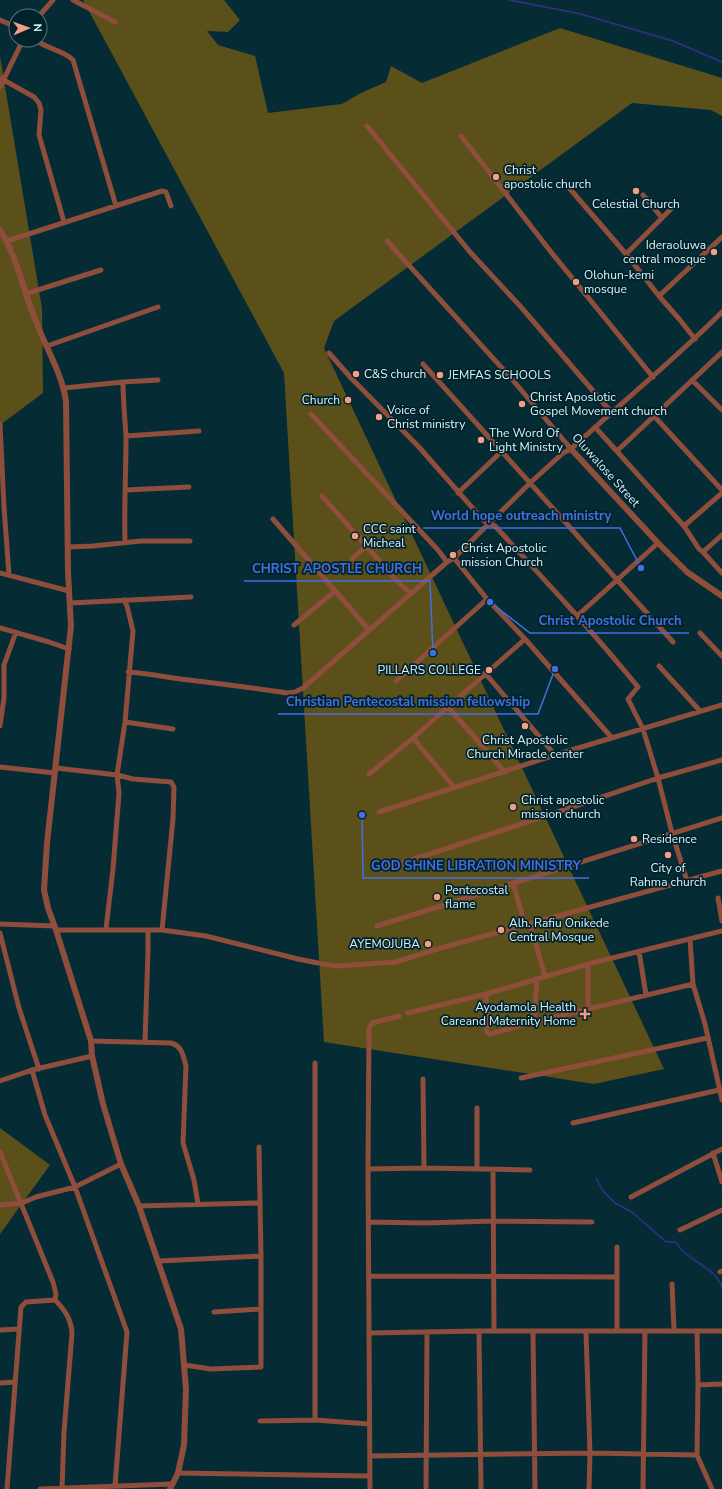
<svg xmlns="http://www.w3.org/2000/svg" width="722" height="1489" font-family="'Nunito Sans',sans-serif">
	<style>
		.green { fill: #5b501a }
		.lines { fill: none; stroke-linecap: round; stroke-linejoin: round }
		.stream { stroke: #31308c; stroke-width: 1.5 }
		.minor { stroke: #8f4d3b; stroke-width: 5 }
		.tertiary { stroke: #8f4d3b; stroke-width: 6 }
		.poi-dot { fill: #f49e86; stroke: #00222b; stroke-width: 1.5 }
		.labels { text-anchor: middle; stroke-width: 3.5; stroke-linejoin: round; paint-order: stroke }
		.poi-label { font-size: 12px; fill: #d9f1f9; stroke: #00222b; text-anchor: start }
		.street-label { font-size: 12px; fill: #d9f1f9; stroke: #00222b }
		.leader { fill: none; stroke: #436fdf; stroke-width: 1.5 }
		.callout-dot { fill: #436fdf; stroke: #00222b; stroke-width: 1.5 }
		.callout-label { font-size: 13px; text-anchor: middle; font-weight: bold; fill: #436fdf; stroke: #00222b; stroke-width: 3.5; stroke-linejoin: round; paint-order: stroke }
	</style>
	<rect width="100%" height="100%" fill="#052c35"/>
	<path class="green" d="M 83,0 L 224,0 L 240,20 L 228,32 L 207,31 L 218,45 L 255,56 L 268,113 L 342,104 L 361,93 L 386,82 L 391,66 L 422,83 L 560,28 L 722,78 L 722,116 L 711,110 L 632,103 L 334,321 L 324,348 L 664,1069 L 594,1084 L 324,1042 L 284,373 Z
		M 0,56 L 42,309 L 43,393 L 0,425 Z
		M 0,1128 L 50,1165 L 0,1234 Z"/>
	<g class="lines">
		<path class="stream" d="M 510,0 L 581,14 L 673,41 L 722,62
			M 596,1178 L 603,1191 L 615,1203 L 632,1212 L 666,1242 L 676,1242 C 678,1245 680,1249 684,1252 C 697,1264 715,1269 722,1287"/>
		<path class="minor" d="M 73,0 L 115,22
			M 39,16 L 53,0
			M 0,20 L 16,27
			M 36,40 C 47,49 63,50 73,60 L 116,206
			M 0,78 L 34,97 L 39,103 L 41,110 L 39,135 L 64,222
			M 0,87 L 23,40
			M 367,126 L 470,252 L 521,307 L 612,413
			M 461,136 L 551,252 L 653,377
			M 564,182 L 626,254 L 659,296 L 680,320 L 695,339
			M 643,195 L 662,218
			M 7,241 L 162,191 L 166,192 L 171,206
			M 387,241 L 511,378 L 571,449
			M 626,254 L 674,206
			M 25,294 L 101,270
			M 659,296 L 722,237
			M 47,346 L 158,307
			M 329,353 L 351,378 L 418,446 L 484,521 L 495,526 C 544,579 593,632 638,687 L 628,699 L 643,729 L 658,778 L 672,833 L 687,881
			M 423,364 L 673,642
			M 692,380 L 722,410
			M 123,382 C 123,400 125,418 126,437 C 126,472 124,507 125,542
			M 64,388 L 123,382 L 158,380
			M 311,414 L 438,550 L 447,562
			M 654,416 L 722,490
			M 0,424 L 4,507 L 9,575
			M 595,427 L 684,526 L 699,549 L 703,552 L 722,573
			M 126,436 L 199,431
			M 617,451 L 722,352
			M 125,490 L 189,487
			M 458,493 L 502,451
			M 322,496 L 397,581 L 411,594
			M 273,519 L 369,630
			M 684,526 L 722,493
			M 68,547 L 93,546 L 141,541 L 190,541
			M 703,552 L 722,535
			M 454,558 L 487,599 L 525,639 L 612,738
			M 352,559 L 366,546
			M 0,573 L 69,591
			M 71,603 L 191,597
			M 577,616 L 658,543
			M 294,625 L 335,591
			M 0,628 L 49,642 L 69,649
			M 700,633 L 722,656
			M 659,666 L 700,711
			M 128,672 C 149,673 169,678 189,680 C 222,684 254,688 287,693 L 295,692 L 303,688 L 447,562 L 454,558 L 530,483 L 563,453 L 571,449 C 621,403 674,360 722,312
			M 485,673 L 555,755
			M 396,681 L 487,599
			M 448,707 L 505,772
			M 125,722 L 173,729
			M 0,726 L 4,698 L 4,665 L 16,632
			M 413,738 L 454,787
			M 0,767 L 55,773
			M 56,768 L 117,775 L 133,779 L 171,782 L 174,787 L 173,819 L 162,930
			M 369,774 L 413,738 L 525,639
			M 379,812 L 555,755 L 722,705
			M 387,868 L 552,814 L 658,778 L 722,760
			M 513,883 L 525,925
			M 718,898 L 722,921
			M 0,924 L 55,926
			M 530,925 L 545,976
			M 377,926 L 722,818
			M 106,929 L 113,869 L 119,793 L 117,775 L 125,722 L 133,631 L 127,606 L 124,600
			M 56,930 L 162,930 L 206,936 L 298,959 L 318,963
			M 0,933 L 19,1008 L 39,1069
			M 690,939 L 693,984 L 705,1024 L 722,1100
			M 639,951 L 646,995
			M 322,964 L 337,966 L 396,962 L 437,949 L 722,871
			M 588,964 L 588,1009
			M 486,994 L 487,1033 L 490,1034 L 534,1022 L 693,984
			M 408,1013 L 486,994 L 588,964 L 722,931
			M 534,1022 L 537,979
			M 91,1041 L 171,1043 C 182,1046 183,1055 186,1066 L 183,1143 L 194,1180 L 198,1204
			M 145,1041 L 148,951 L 148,930
			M 32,1070 L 45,1115 L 75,1187 L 127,1332 L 115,1486
			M 521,1078 L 707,1038
			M 423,1079 L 424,1168
			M 0,1081 L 32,1070 L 92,1056
			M 573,1123 L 719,1090
			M 0,1152 L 53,1282 L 56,1294 L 55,1300 C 65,1310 71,1319 72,1333 L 64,1432 L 62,1488
			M 713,1153 L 722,1182
			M 368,1169 L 424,1168 L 530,1170
			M 477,1169 L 477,1108
			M 493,1169 L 494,1331
			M 631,1197 L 722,1149
			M 0,1205 L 22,1203 L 36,1197 L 75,1187 L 121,1164
			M 139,1206 L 259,1203
			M 369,1222 L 424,1223 L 494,1221 L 592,1222
			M 680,1230 L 722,1210
			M 159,1261 L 261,1256
			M 720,1272 L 722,1271
			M 369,1276 L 617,1277
			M 672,1284 L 674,1330
			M 214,1312 L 261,1309
			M 0,1330 L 19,1329
			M 617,1330 L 617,1247
			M 479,1331 L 481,1489
			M 697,1331 L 698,1385 L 697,1455 L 712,1489
			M 533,1332 L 535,1489
			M 586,1332 L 590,1453 L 589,1489
			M 369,1333 L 479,1331 L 722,1331
			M 184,1365 L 211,1369 L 261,1367 L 261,1256 L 259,1147
			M 0,1383 L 15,1382
			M 698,1385 L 722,1384
			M 315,1420 L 315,1063
			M 260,1421 L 315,1420 L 369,1424
			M 370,1456 L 590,1453 L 697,1455
			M 178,1473 L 370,1476
			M 7,1489 L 21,1307 L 26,1302 L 55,1300
			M 40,1489 L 172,1484
			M 370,1489 L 368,1169 L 369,1028 L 372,1023 L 399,1016
			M 426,1489 L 427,1332
			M 643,1489 L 645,1331"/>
		<path class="tertiary" d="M 0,230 C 18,258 24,294 37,324 C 47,350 62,374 66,401 L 68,572 L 71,626 L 47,843 L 44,890 L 48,908 L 56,930 L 91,1041 L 92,1056 L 103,1104 L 121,1164 L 139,1206 L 181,1329 L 186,1389 L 184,1445 L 178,1473 L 170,1489
			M 571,449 L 658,543 L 687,572 L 722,596"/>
	</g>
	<g class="poi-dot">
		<circle cx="496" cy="177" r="4"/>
		<circle cx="636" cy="191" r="4"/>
		<circle cx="714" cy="252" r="4"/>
		<circle cx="576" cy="282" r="4"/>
		<circle cx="356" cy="374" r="4"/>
		<circle cx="440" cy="375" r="4"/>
		<circle cx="348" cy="400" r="4"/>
		<circle cx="522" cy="404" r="4"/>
		<circle cx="379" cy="417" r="4"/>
		<circle cx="481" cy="440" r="4"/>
		<circle cx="355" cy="536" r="4"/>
		<circle cx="453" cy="555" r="4"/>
		<circle cx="489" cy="670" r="4"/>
		<circle cx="525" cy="726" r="4"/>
		<circle cx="513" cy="807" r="4"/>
		<circle cx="634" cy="839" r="4"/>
		<circle cx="668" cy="855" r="4"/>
		<circle cx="437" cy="897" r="4"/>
		<circle cx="501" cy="930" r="4"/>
		<circle cx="428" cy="944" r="4"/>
		<path d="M583 1008h4v4h4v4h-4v4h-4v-4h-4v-4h4z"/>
	</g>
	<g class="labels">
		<g class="poi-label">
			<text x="504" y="174">Christ<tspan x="504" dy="14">apostolic church</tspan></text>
			<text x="636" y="208" text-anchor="middle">Celestial Church</text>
			<text x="706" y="249" text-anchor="end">Ideraoluwa<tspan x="706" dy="14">central mosque</tspan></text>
			<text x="584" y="279">Olohun-kemi<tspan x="584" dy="14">mosque</tspan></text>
			<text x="364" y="378">C&amp;S church</text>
			<text x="448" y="379">JEMFAS SCHOOLS</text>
			<text x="530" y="401">Christ Aposlotic<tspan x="530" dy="14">Gospel Movement church</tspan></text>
			<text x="340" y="404" text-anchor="end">Church</text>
			<text x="387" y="414">Voice of<tspan x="387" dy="14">Christ ministry</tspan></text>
			<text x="489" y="437">The Word Of<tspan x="489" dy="14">Light Ministry</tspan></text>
			<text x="363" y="533">CCC saint<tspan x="363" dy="14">Micheal</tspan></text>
			<text x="461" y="552">Christ Apostolic<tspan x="461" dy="14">mission Church</tspan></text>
			<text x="481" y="674" text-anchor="end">PILLARS COLLEGE</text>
			<text x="525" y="744" text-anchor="middle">Christ Apostolic<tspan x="525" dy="14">Church Miracle center</tspan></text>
			<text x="521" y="804">Christ apostolic<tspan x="521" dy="14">mission church</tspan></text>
			<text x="642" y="843">Residence</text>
			<text x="668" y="872" text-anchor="middle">City of<tspan x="668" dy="14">Rahma church</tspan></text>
			<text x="445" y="894">Pentecostal<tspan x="445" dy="14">flame</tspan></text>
			<text x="509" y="927">Alh. Rafiu Onikede<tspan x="509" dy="14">Central Mosque</tspan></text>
			<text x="420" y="948" text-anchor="end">AYEMOJUBA</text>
			<text x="576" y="1011" text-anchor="end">Ayodamola Health<tspan x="576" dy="14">Careand Maternity Home</tspan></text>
		</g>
		<g class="street-label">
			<text transform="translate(606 470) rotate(48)" y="4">Oluwalose Street</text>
		</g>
	</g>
	<path class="leader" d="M641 568L620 528H423M433 653L430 581H244M490 602L530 633H689M555 669L538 714H278M362 815L363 878H589"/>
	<g class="callout-dot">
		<circle cx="641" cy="568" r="4"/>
		<circle cx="433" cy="653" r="4"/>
		<circle cx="490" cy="602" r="4"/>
		<circle cx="555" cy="669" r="4"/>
		<circle cx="362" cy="815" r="4"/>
	</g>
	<g class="callout-label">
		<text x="521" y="520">World hope outreach ministry</text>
		<text x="337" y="573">CHRIST APOSTLE CHURCH</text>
		<text x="610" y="625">Christ Apostolic Church</text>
		<text x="408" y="706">Christian Pentecostal mission fellowship</text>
		<text x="476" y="870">GOD SHINE LIBRATION MINISTRY</text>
	</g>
	<g transform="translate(28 28) rotate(88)"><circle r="19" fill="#00222b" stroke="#57757d"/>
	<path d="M0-3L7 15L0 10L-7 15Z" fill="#f49e86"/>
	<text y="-6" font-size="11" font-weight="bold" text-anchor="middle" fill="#d9f1f9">N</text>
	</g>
</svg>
